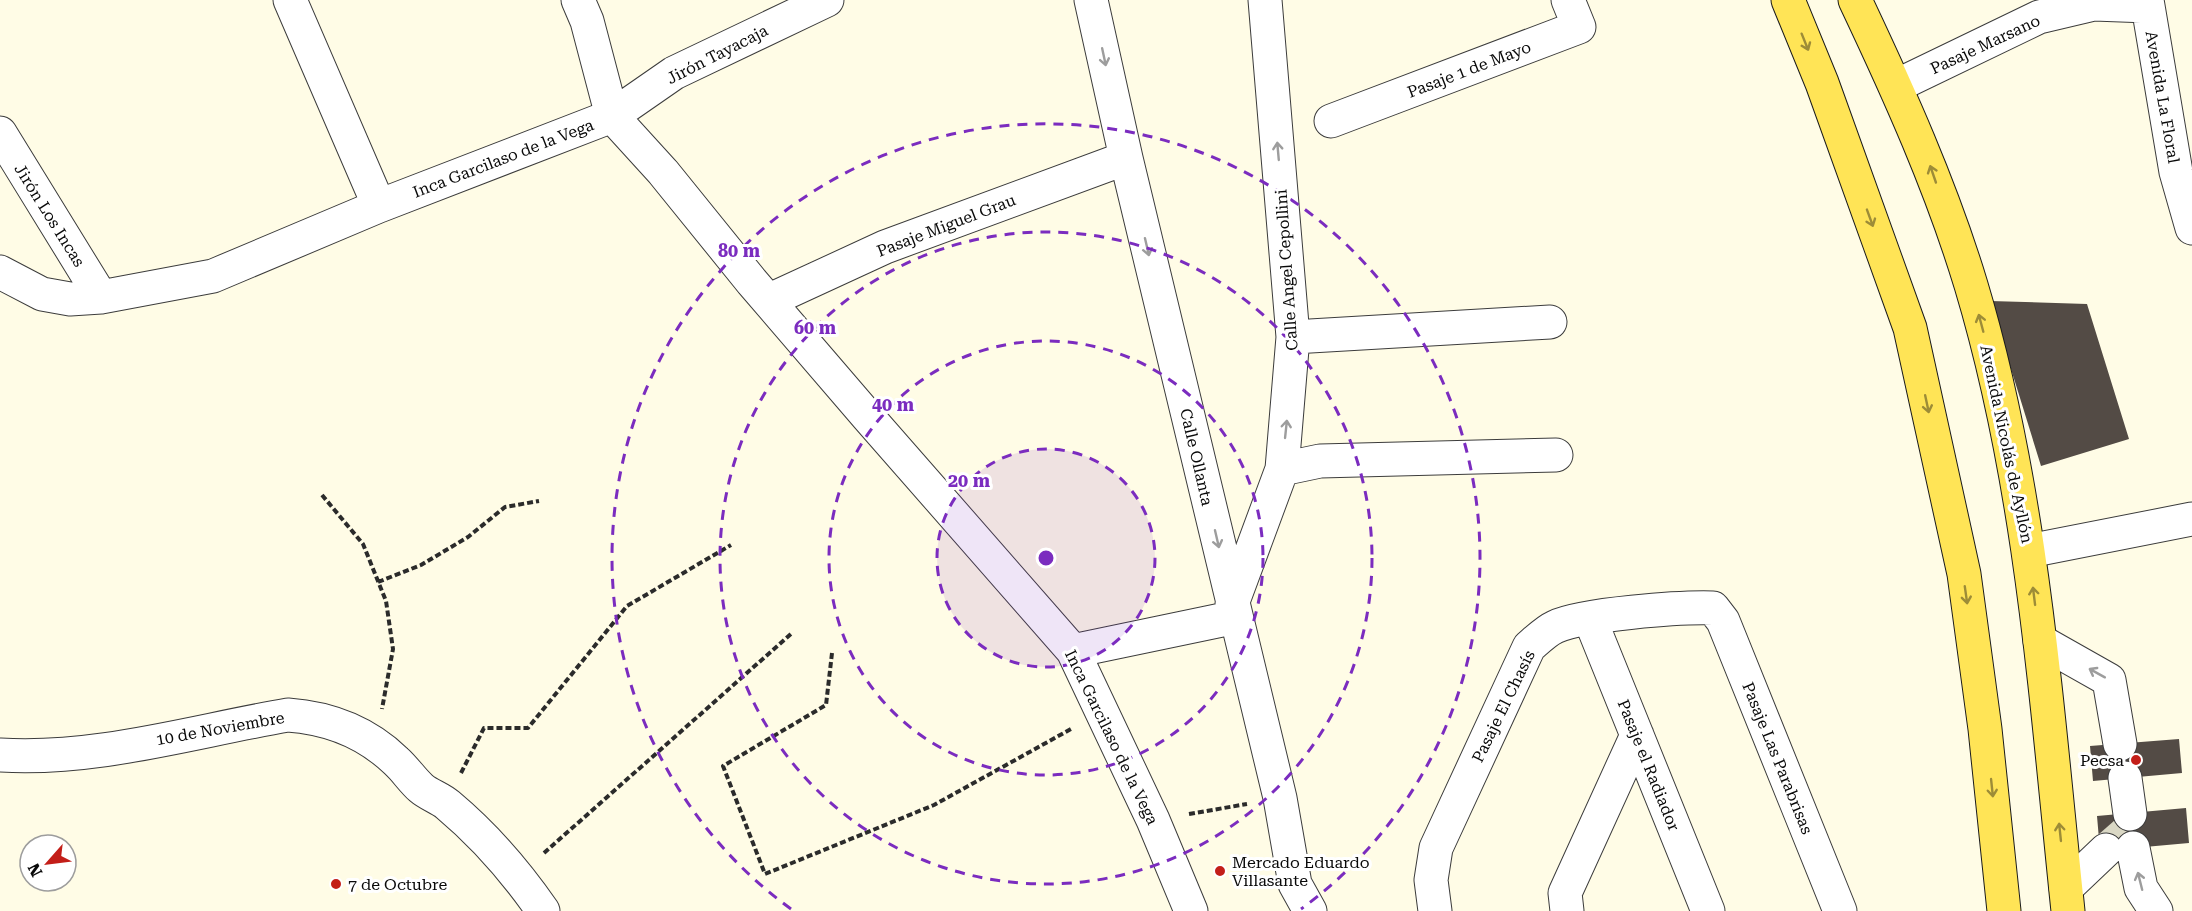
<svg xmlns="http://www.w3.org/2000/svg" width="2192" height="911" font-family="'Roboto Serif',serif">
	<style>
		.building { fill: #534b45 }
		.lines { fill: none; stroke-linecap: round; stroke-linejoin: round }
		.minor-tunnel { stroke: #dad8c5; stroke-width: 33; stroke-dasharray: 33 16; stroke-linecap: butt }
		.minor-casing { stroke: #3c3c3c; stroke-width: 35 }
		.major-casing { stroke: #1a1a1a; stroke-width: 35 }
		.path { stroke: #2b2b2b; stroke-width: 4; stroke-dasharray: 6 3; stroke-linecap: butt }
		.minor { stroke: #fff; stroke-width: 33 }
		.major { stroke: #ffe456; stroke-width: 33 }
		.oneway { stroke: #9d8c37 }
		.oneway2 { stroke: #9d9d9d }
		.ring { fill: none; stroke: #7b2cbf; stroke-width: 3; stroke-dasharray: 10 8 }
		.poi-dot { fill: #c31e18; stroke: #fff; stroke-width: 2 }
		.labels { text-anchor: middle; stroke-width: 6; stroke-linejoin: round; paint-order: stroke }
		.street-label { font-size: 16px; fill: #090909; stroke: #fff }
		.poi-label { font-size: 16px; fill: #090909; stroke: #fff; text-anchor: start }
		.centre { fill: #7b2cbf; stroke: #fff; stroke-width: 3 }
		.ring-label { font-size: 18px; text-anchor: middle; font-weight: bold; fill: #7b2cbf; stroke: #fff; stroke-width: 6; stroke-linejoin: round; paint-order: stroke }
	</style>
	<rect width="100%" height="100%" fill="#fffce6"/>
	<path class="building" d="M 1990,301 L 2087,304 L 2129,439 L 2041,466 Z
		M 2179,739 L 2182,773 L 2093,781 L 2090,746 Z
		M 2186,808 L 2189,843 L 2100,851 L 2097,816 Z"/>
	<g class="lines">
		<path class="minor-tunnel" d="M 2106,850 L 2131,828"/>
		<defs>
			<path id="minor" d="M 290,0 L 379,206
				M 578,0 L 587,21 L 612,116 L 674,73 L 827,0
				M 1091,0 L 1126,158 L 1280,798 L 1295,884 L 1310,911
				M 2147,0 L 2176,172 L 2192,228
				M 1896,86 L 2039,17 L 2094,4 L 2148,6
				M 1331,121 L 1579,27 L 1568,0
				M 0,133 L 101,297
				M 0,272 L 42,294 L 70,299 L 101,297 L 213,276 L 379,206 L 612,116 L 663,172 L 752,282 L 868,417 L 1073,651 L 1153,820 L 1191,911
				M 770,300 L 885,247 L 1126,158
				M 1293,337 L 1550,322
				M 1282,469 L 1320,461 L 1556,455
				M 2029,551 L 2192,519
				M 1232,604 L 1282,469 L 1293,337 L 1265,0
				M 1590,619 L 1708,911
				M 2040,641 L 2109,680 L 2120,744
				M 1073,651 L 1236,617
				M 0,755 C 96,761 194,731 288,715 C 329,718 366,732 396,761 C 405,769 412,780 421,788 C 429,795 440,798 448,805 C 485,836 516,872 543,911
				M 2125,778 L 2130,814
				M 2133,848 L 2141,888 L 2156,911
				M 2066,888 L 2106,850
				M 1435,911 L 1431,880 L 1436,848 L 1529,647 C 1537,640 1546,631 1555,627 C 1582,614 1681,607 1713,608 L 1723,621 L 1840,911
				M 1567,911 L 1565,893 L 1637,735"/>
			<path id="major" d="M 1788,0 L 1822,83 L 1910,328 L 1964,574 L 1985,729 L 2004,911
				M 1855,0 C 1899,93 1941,186 1971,285 C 2032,488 2046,701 2068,911"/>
		</defs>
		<use href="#minor" class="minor-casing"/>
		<use href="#major" class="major-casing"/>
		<path class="path" d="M 322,495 L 363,544 L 386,601 L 393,649 L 382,709
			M 378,582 L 421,565 L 468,537 L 505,507 L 539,501
			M 832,653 L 826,705 L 723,766 L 765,874 L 934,805 L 1071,729
			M 461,773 L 484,728 L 528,728 L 627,606 L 731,545
			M 1189,814 L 1247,804
			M 544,853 L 792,633"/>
		<use href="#minor" class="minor"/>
		<use href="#major" class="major"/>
	</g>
	<defs><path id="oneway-shaft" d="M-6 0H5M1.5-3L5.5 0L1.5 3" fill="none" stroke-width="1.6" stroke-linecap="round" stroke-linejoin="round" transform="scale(1.5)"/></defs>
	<g class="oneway">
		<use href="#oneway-shaft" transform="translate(1805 42) rotate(68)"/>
		<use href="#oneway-shaft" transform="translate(1933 174) rotate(-109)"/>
		<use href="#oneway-shaft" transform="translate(1870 218) rotate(70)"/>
		<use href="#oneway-shaft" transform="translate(1981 323) rotate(-105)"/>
		<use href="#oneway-shaft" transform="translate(1927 404) rotate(78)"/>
		<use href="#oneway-shaft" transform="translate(1966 595) rotate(82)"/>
		<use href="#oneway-shaft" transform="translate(2034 596) rotate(-97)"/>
		<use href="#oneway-shaft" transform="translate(1992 788) rotate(84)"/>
		<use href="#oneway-shaft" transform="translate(2060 832) rotate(-96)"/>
	</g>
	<g class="oneway2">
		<use href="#oneway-shaft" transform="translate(1104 57) rotate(78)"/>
		<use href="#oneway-shaft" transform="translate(1278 151) rotate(-95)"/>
		<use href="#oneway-shaft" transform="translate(1147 247) rotate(77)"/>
		<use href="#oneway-shaft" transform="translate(1286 429) rotate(-84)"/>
		<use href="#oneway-shaft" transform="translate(1217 539) rotate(77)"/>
		<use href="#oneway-shaft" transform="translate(2097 673) rotate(-151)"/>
		<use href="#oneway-shaft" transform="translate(2140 881) rotate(-104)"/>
	</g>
	<circle cx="1046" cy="558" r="109" fill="#7b2cbf" fill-opacity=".12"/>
	<g class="ring">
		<circle cx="1046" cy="558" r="109"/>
		<circle cx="1046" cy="558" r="217"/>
		<circle cx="1046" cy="558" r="326"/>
		<path d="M791 909A434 434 0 1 1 1301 909"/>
	</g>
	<g class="poi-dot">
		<circle cx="2136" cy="760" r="6"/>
		<circle cx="1220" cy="871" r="6"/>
		<circle cx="336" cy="884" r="6"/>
	</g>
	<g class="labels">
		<g class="street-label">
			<text transform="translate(1985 44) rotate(-25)" y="6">Pasaje Marsano</text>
			<text transform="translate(717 54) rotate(-27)" y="6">Jirón Tayacaja</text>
			<text transform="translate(1469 69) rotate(-21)" y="6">Pasaje 1 de Mayo</text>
			<text transform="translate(2163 97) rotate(80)" y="6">Avenida La Floral</text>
			<text transform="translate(503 158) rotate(-21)" y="6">Inca Garcilaso de la Vega</text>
			<text transform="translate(50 215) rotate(58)" y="6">Jirón Los Incas</text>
			<text transform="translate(946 225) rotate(-21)" y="6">Pasaje Miguel Grau</text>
			<text transform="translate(1286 270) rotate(-94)" y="6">Calle Angel Cepollini</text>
			<text transform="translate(2007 444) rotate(78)" y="6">Avenida Nicolás de Ayllón</text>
			<text transform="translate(1197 457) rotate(77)" y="6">Calle Ollanta</text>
			<text transform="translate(1503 706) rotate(-64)" y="6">Pasaje El Chasís</text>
			<text transform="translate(220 728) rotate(-10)" y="6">10 de Noviembre</text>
			<text transform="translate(1112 737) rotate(64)" y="6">Inca Garcilaso de la Vega</text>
			<text transform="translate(1778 758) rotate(68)" y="6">Pasaje Las Parabrisas</text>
			<text transform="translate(1649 765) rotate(68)" y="6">Pasaje el Radiador</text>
		</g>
		<g class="poi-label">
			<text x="2124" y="766" text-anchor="end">Pecsa</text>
			<text x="1232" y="868">Mercado Eduardo<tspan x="1232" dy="18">Villasante</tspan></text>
			<text x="348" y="890">7 de Octubre</text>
		</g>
	</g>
	<circle cx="1046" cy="558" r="9" class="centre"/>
	<g class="ring-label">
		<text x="739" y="257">80 m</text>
		<text x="815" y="334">60 m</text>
		<text x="893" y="411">40 m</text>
		<text x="969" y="487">20 m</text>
	</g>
	<g transform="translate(48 863) rotate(242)"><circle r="28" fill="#ffffff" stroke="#9d9d9d" stroke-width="1.5"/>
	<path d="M0-4.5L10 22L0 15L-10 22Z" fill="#c31e18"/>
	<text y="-9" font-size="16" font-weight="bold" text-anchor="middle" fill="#090909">N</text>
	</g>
</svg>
